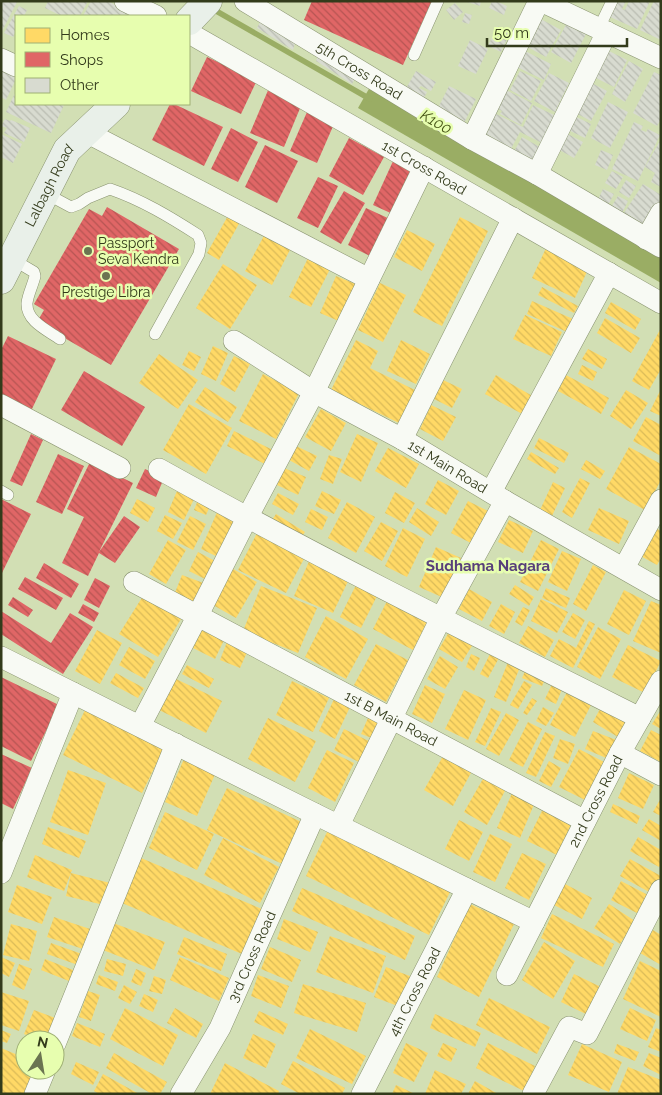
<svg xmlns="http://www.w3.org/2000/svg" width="662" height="1095" font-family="Raleway,sans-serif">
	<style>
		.water { fill: #9aad64 }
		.homes { fill: url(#homes-back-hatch) }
		.shops { fill: url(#shops-back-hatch) }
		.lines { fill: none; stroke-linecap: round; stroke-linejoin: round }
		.stream { stroke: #9aad64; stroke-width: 5.5 }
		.building { fill: url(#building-back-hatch) }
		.lane-casing { stroke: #899370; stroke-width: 12 }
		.street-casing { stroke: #899370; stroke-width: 22 }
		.secondary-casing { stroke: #899370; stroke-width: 29 }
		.lane { stroke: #f8faf4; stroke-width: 11 }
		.street { stroke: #f8faf4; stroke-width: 21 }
		.secondary { stroke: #e9f0e9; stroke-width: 28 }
		.poi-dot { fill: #6b7451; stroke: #e7feaf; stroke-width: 2 }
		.labels { text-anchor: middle; stroke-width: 5; stroke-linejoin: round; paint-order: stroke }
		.street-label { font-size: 14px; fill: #333b1b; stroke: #e7feaf }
		.poi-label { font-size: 14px; fill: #333b1b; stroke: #e7feaf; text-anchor: start }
		.water-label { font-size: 15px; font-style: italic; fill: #465416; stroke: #e7feaf }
		.neighbourhood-label { font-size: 15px; font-weight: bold; fill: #573e7a; stroke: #e7feaf }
	</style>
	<defs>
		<pattern id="homes-back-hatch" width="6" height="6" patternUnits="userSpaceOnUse" patternTransform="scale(1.25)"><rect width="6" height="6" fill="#ffd966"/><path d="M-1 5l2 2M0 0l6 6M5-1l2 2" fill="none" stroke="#dbbb58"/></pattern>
		<pattern id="shops-back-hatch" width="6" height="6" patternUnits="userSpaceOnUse" patternTransform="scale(1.25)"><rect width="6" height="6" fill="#e06666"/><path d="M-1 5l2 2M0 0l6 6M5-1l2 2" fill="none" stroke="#b65553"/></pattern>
		<pattern id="building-back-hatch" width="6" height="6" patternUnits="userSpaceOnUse" patternTransform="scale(1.25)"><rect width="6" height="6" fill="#d8dbd0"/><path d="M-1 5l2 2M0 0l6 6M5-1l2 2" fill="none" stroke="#babdb2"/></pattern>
	</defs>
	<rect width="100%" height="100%" fill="#d2dfb4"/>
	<path class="water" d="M 370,87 L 661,252 L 661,283 L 358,108 Z"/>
	<path class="homes" d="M 229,214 L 241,220 L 219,260 L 207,253 Z
		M 460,217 L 488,231 L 442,326 L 413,312 Z
		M 407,230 L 435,244 L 422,271 L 394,257 Z
		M 266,232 L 292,246 L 272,285 L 245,271 Z
		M 547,246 L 590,265 L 575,298 L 532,278 Z
		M 309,256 L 331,267 L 311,307 L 289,297 Z
		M 223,264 L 257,285 L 230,329 L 196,308 Z
		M 336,276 L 358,285 L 341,322 L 320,313 Z
		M 380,283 L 406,295 L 383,342 L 358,330 Z
		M 542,287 L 578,306 L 574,313 L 538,295 Z
		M 532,301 L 573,319 L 567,332 L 527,314 Z
		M 611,302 L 641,319 L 635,330 L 605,313 Z
		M 525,315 L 562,332 L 551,356 L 513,339 Z
		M 605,318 L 640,338 L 631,353 L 597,333 Z
		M 661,328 L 661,369 L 649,390 L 632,381 Z
		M 356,340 L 378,351 L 370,368 L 415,390 L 399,423 L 331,390 Z
		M 401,340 L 430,354 L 416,384 L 387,371 Z
		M 213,346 L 228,353 L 216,381 L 201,374 Z
		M 588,349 L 607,359 L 602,369 L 582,359 Z
		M 189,351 L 201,357 L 194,371 L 182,365 Z
		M 159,354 L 198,380 L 178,409 L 139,383 Z
		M 234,356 L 250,364 L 235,392 L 220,384 Z
		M 582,365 L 597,372 L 593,381 L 578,374 Z
		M 263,374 L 299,393 L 276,439 L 239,421 Z
		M 496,375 L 536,398 L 526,416 L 485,394 Z
		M 566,375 L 609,398 L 601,414 L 558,391 Z
		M 441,379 L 462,389 L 452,408 L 432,398 Z
		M 205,387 L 237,407 L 228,422 L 195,402 Z
		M 661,389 L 661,416 L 650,411 Z
		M 626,390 L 648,403 L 631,429 L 610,416 Z
		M 189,404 L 232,428 L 206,474 L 163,450 Z
		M 431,405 L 456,417 L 443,441 L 420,429 Z
		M 321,409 L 346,423 L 331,451 L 305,437 Z
		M 646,417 L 661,425 L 661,456 L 633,441 Z
		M 234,431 L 275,451 L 267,465 L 227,446 Z
		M 357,434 L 378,443 L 361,482 L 340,472 Z
		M 539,438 L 569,453 L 564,463 L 534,448 Z
		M 296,446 L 317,456 L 309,471 L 289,460 Z
		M 629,447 L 661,464 L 661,480 L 645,510 L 606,489 Z
		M 388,448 L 419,464 L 406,488 L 375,471 Z
		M 531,452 L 559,468 L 555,474 L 527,459 Z
		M 329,455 L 342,459 L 333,484 L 320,479 Z
		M 586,460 L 605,471 L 600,479 L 581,469 Z
		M 284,468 L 306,477 L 298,495 L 277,485 Z
		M 580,478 L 590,483 L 572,518 L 562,512 Z
		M 438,480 L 459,491 L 446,515 L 425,504 Z
		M 553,482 L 565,488 L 552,516 L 540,510 Z
		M 177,491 L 194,499 L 184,520 L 168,512 Z
		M 322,491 L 341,500 L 334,514 L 315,506 Z
		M 395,492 L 415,503 L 404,523 L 385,513 Z
		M 278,493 L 299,504 L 293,515 L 272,504 Z
		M 137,499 L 155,508 L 148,522 L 130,513 Z
		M 198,500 L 210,506 L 206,515 L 194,510 Z
		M 468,501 L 492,513 L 475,545 L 451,533 Z
		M 347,502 L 375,517 L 356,553 L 328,538 Z
		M 417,508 L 439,522 L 431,536 L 409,522 Z
		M 599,508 L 629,521 L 619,544 L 588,530 Z
		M 311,509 L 328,517 L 322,530 L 305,522 Z
		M 218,510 L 235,518 L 218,557 L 201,549 Z
		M 276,514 L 305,532 L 299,541 L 270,523 Z
		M 165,515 L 182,523 L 173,539 L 157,531 Z
		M 190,516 L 206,524 L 193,550 L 177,542 Z
		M 509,520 L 533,531 L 523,553 L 498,542 Z
		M 381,522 L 398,531 L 382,561 L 364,551 Z
		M 652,526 L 661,531 L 661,558 L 657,565 L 637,554 Z
		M 403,528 L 425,539 L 407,577 L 385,566 Z
		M 258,531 L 306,555 L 286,593 L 238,570 Z
		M 168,540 L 186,550 L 166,584 L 149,574 Z
		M 541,540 L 559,549 L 538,591 L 520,582 Z
		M 436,547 L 461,558 L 444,598 L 419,587 Z
		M 562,551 L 581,559 L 567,591 L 548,582 Z
		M 198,552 L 217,562 L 207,580 L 189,571 Z
		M 310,559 L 350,577 L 333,613 L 294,596 Z
		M 593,565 L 606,572 L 586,611 L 573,604 Z
		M 233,569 L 257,582 L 236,618 L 213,605 Z
		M 182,575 L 206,584 L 197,605 L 174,595 Z
		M 358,581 L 379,592 L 361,628 L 340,617 Z
		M 515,585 L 534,597 L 529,606 L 509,594 Z
		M 261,586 L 317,608 L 298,653 L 243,631 Z
		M 546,588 L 570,598 L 566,608 L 542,598 Z
		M 469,589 L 492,602 L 482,621 L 459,609 Z
		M 624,590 L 646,601 L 629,635 L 607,624 Z
		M 143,596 L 181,619 L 158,657 L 119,634 Z
		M 389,597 L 429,618 L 413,650 L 373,629 Z
		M 541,599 L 568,612 L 557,633 L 531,621 Z
		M 651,601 L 661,605 L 661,653 L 633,641 Z
		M 501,604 L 515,612 L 504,634 L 489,626 Z
		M 523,607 L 530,610 L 522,626 L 515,622 Z
		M 573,613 L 585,620 L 575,639 L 562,632 Z
		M 326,616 L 368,639 L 346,679 L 305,657 Z
		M 589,621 L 595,624 L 573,668 L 550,656 L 559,639 L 576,648 Z
		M 528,626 L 554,640 L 545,657 L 519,643 Z
		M 452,627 L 475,641 L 462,662 L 439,649 Z
		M 598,627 L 621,639 L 600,679 L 577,667 Z
		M 97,630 L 122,643 L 100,684 L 75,671 Z
		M 201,630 L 224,640 L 215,659 L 193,648 Z
		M 227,642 L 248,650 L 240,668 L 220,660 Z
		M 376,644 L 408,660 L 386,702 L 354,685 Z
		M 628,645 L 661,661 L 645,693 L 612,677 Z
		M 129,647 L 155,661 L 145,679 L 119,665 Z
		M 491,652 L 500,656 L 488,678 L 480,674 Z
		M 471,654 L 480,658 L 474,671 L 466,667 Z
		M 440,656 L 458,667 L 445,689 L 427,679 Z
		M 508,662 L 520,667 L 506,702 L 494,697 Z
		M 187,665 L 214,679 L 209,688 L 182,674 Z
		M 526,669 L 546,677 L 542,686 L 522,678 Z
		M 116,673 L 144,688 L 138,698 L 110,683 Z
		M 174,678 L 222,701 L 206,733 L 159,710 Z
		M 292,681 L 329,698 L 313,732 L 276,715 Z
		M 524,681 L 532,685 L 518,709 L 510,705 Z
		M 552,684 L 562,689 L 556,704 L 545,699 Z
		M 425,685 L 445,694 L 432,723 L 412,714 Z
		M 464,690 L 486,700 L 468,740 L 445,729 Z
		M 567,692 L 592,703 L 575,737 L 550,725 Z
		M 532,698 L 537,701 L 527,715 L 523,713 Z
		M 334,699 L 350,707 L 335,739 L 319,731 Z
		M 543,707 L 554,713 L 546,726 L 536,721 Z
		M 601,707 L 627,722 L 618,737 L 593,722 Z
		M 86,708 L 165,746 L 142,793 L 63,755 Z
		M 491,708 L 501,712 L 485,746 L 475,742 Z
		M 661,710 L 661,729 L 652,724 Z
		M 506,713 L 519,720 L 499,756 L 486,749 Z
		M 268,718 L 316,741 L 295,782 L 248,759 Z
		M 368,718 L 383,724 L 377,740 L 361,734 Z
		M 528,722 L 542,729 L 523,767 L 509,760 Z
		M 344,729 L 373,743 L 363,764 L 334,750 Z
		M 651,730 L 661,735 L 661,762 L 640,751 Z
		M 593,731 L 619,741 L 611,760 L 585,749 Z
		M 545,732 L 555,736 L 536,777 L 526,773 Z
		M 560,739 L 575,744 L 568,764 L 553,758 Z
		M 579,749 L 604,762 L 585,800 L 559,787 Z
		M 327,750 L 354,763 L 335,802 L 308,788 Z
		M 443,756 L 472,771 L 453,806 L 424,790 Z
		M 184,759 L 216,772 L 197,816 L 165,802 Z
		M 549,761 L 561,768 L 551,787 L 539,781 Z
		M 68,770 L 106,783 L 88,835 L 50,822 Z
		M 629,773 L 654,785 L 643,809 L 618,798 Z
		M 484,777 L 506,789 L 487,825 L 464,812 Z
		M 227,788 L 306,824 L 287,866 L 207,830 Z
		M 512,793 L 535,802 L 520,838 L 497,828 Z
		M 661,798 L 661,816 L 653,812 Z
		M 613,804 L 640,816 L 637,824 L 610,812 Z
		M 545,805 L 574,818 L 557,855 L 527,841 Z
		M 165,812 L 214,834 L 197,870 L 149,848 Z
		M 649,819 L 661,826 L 661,841 L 642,830 Z
		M 459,820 L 483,832 L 469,861 L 445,849 Z
		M 48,827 L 86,841 L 79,858 L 42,844 Z
		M 328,830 L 451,890 L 429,935 L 306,876 Z
		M 490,834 L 512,844 L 495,882 L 473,872 Z
		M 638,837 L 661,850 L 661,864 L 659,867 L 630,851 Z
		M 223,838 L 279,867 L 260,903 L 204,875 Z
		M 522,853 L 546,864 L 529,900 L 505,888 Z
		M 35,855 L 72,870 L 64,891 L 27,877 Z
		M 141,858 L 262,909 L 242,954 L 122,903 Z
		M 630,859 L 661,876 L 651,893 L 620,876 Z
		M 71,873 L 114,884 L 108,906 L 66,896 Z
		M 621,881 L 648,895 L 639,914 L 611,900 Z
		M 565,884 L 592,898 L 582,919 L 554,905 Z
		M 17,885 L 52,897 L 42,924 L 8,912 Z
		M 302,888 L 415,936 L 405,960 L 292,911 Z
		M 470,904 L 514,924 L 479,997 L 437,977 Z
		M 609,904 L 635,921 L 620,944 L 594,928 Z
		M 552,914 L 614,944 L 603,967 L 541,938 Z
		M 54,917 L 96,931 L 89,951 L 47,937 Z
		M 284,919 L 318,932 L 310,952 L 277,939 Z
		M 113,923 L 165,942 L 154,970 L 103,950 Z
		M 11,924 L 37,931 L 29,961 L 3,955 Z
		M 653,930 L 661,935 L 661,965 L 640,953 Z
		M 330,936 L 386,956 L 373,993 L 316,972 Z
		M 184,937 L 227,954 L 221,971 L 177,954 Z
		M 544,942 L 575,961 L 553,999 L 522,980 Z
		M 51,943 L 82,954 L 78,965 L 47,954 Z
		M 270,947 L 301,960 L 292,982 L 261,969 Z
		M 1,957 L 15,963 L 9,977 L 1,973 Z
		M 180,957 L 229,978 L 219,1001 L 170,980 Z
		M 45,959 L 78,972 L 74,983 L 41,970 Z
		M 107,959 L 126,964 L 123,976 L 104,971 Z
		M 640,961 L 661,971 L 661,1017 L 623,999 Z
		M 19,964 L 32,969 L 24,990 L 12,985 Z
		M 386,967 L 415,978 L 403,1008 L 374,997 Z
		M 136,969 L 146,973 L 141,986 L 131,982 Z
		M 574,974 L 603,988 L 590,1016 L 561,1002 Z
		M 99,975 L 118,982 L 115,991 L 96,984 Z
		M 258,975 L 289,986 L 281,1008 L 251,996 Z
		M 154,976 L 166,980 L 162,994 L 149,991 Z
		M 303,984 L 366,1003 L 357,1032 L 294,1013 Z
		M 124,985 L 137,992 L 130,1004 L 118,998 Z
		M 88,991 L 100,995 L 91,1021 L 79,1017 Z
		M 1,992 L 29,1001 L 19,1031 L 1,1025 Z
		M 144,994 L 158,1000 L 153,1012 L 139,1006 Z
		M 489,998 L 550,1027 L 537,1054 L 476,1025 Z
		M 125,1008 L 178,1035 L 163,1066 L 110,1039 Z
		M 175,1008 L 203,1024 L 196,1038 L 167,1023 Z
		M 630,1008 L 656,1020 L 647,1041 L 620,1029 Z
		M 34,1010 L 58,1019 L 50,1040 L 39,1040 L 24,1034 Z
		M 259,1011 L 288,1024 L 283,1035 L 254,1022 Z
		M 435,1014 L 481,1033 L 475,1047 L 430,1028 Z
		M 77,1023 L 105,1034 L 100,1047 L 72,1036 Z
		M 656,1028 L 661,1030 L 661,1052 L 648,1047 Z
		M 310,1029 L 366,1056 L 352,1084 L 296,1058 Z
		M 1,1030 L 11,1034 L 7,1043 L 1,1041 Z
		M 253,1034 L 276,1044 L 266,1068 L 243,1058 Z
		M 20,1043 L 25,1045 L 25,1055 L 17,1053 Z
		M 406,1043 L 428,1053 L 414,1082 L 393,1073 Z
		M 443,1043 L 457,1049 L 451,1062 L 437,1056 Z
		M 488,1043 L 535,1066 L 524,1091 L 476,1068 Z
		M 582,1044 L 622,1062 L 609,1092 L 568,1075 Z
		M 617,1044 L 639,1052 L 635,1061 L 614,1053 Z
		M 1,1048 L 25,1058 L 25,1070 L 38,1070 L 29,1094 L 1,1094 Z
		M 114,1053 L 167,1082 L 160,1094 L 152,1094 L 106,1068 Z
		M 649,1053 L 661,1058 L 661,1075 L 643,1066 Z
		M 293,1061 L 345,1088 L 342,1094 L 300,1094 L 281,1084 Z
		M 76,1062 L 99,1072 L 93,1085 L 71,1074 Z
		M 225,1063 L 279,1091 L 278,1094 L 210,1094 Z
		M 628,1067 L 661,1080 L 661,1094 L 617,1094 Z
		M 435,1070 L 466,1084 L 461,1094 L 425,1094 Z
		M 103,1074 L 139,1094 L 99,1094 L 94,1091 Z
		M 475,1081 L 498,1094 L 468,1094 Z
		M 396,1085 L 415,1094 L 392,1094 Z"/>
	<path class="shops" d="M 312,1 L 432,1 L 403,65 L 304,20 Z
		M 207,57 L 257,80 L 241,114 L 191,91 Z
		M 269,88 L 303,101 L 284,147 L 250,133 Z
		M 170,104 L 174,104 L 223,127 L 204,166 L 152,140 Z
		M 307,112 L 334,124 L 317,163 L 290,151 Z
		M 231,128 L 258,142 L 238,182 L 211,169 Z
		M 349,138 L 384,157 L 363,195 L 329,176 Z
		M 265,145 L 298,161 L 277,203 L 245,187 Z
		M 394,159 L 418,170 L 397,216 L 373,205 Z
		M 318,177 L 338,186 L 318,228 L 297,218 Z
		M 344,191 L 365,203 L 341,244 L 320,232 Z
		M 107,207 L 179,249 L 111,365 L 37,322 L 44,310 L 34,304 L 89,209 L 102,216 Z
		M 366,208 L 392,220 L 374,258 L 348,245 Z
		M 8,336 L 56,359 L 30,413 L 1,399 L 1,350 Z
		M 84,371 L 145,407 L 122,446 L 61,410 Z
		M 31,434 L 43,440 L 22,486 L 10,481 Z
		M 58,454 L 84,466 L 62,514 L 36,502 Z
		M 90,462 L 133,483 L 99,552 L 124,516 L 140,527 L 115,563 L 99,553 L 88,576 L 62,563 L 84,517 L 67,509 Z
		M 145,469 L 164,478 L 156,497 L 136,488 Z
		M 1,499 L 31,514 L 1,575 Z
		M 44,563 L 79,584 L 71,598 L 36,578 Z
		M 25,577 L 63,598 L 56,610 L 18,589 Z
		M 95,578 L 110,586 L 99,608 L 84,600 Z
		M 13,597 L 33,610 L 28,617 L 8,605 Z
		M 83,604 L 99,613 L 94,622 L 78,613 Z
		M 1,611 L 51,643 L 70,613 L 93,627 L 63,674 L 1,634 Z
		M 1,677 L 59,705 L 31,761 L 1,746 Z
		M 1,754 L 32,768 L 13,809 L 1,803 Z"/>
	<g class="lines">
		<path class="stream" d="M 211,8 L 370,99"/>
	</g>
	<path class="building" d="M 1,1 L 17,2 L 1,33 Z
		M 48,1 L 88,1 L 80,16 L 62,16 L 45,8 Z
		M 91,1 L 108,1 L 136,16 L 83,16 Z
		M 464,1 L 481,1 L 480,6 Z
		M 492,1 L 496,1 L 507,6 L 504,15 L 489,8 Z
		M 613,1 L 626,1 L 622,9 L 625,10 L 629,1 L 650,1 L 637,29 L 610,17 Z
		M 654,1 L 661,1 L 661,40 L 640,30 Z
		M 455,3 L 463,12 L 454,20 L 446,10 Z
		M 19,6 L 27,10 L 24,16 L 16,16 L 16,31 L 13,37 L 4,33 Z
		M 465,13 L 472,15 L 469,24 L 462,22 Z
		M 537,17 L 561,30 L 546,57 L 522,44 Z
		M 261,20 L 297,37 L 293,50 L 257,28 Z
		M 567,23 L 586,34 L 571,63 L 551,52 Z
		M 497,26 L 510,32 L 501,52 L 488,46 Z
		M 470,40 L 488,49 L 476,74 L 458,66 Z
		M 605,49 L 627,60 L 614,87 L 592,76 Z
		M 523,50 L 551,64 L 544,80 L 515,66 Z
		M 319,53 L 357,75 L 352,84 L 316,61 Z
		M 629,61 L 643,69 L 625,102 L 612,94 Z
		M 1,62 L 16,69 L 16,79 L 6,100 L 1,97 Z
		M 416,71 L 436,82 L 431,91 L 421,86 L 419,88 L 427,92 L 423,100 L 405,90 Z
		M 520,71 L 541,81 L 531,101 L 510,90 Z
		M 654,72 L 661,75 L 661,119 L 657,126 L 633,113 Z
		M 549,73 L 569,83 L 555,112 L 534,101 Z
		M 588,81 L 607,91 L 591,121 L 572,111 Z
		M 449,86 L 476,99 L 464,123 L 437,110 Z
		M 502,88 L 532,103 L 521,125 L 500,114 L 502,111 L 493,106 Z
		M 16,91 L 16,104 L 62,104 L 64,105 L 51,133 L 6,112 Z
		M 608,102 L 628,112 L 610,148 L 591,138 Z
		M 533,105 L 554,115 L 542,143 L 520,132 L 507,156 L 478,141 L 492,112 L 523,127 Z
		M 570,114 L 591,124 L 585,138 L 564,128 Z
		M 5,119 L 10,121 L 11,120 L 30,128 L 24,142 L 4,133 L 7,128 L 1,126 Z
		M 634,122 L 643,126 L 641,130 L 646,132 L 648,129 L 660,135 L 638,181 L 612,169 Z
		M 562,131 L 583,142 L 574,158 L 554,147 Z
		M 1,134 L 22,144 L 13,163 L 1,157 Z
		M 522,137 L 540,147 L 531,165 L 512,155 Z
		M 661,139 L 661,187 L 651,182 L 655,173 L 645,167 Z
		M 601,150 L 613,155 L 607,170 L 595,165 Z
		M 612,171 L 623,177 L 616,189 L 605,183 Z
		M 626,180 L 636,186 L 629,198 L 619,192 Z
		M 643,184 L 661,195 L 661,205 L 644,231 L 622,216 Z
		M 603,189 L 614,194 L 606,209 L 596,204 Z
		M 618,196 L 628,201 L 621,215 L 610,209 Z"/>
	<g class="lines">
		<defs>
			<path id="lane" d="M 599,28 L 612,1
				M 414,55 L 438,1
				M 45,193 L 71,207 L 79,204 L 88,198 L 110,189 C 142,200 170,217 198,235 L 201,243 L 199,254 L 155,334
				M 12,259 L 34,272 L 35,276 C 33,285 28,294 27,303 C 26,321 47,330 60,339
				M 1,491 L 8,495"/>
			<g id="street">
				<path d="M 125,1 L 156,16"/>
				<path id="s1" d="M 245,1 L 472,139 L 537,174 L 661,247"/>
				<path d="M 541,1 L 661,58"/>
				<path id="s2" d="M 189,33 L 661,303"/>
				<path d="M 1,59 L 16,66"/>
				<path d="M 86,132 L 369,279"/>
				<path d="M 472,139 L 539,1"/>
				<path d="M 537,174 L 607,32"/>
				<path d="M 646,239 L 661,213"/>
				<path id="s3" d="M 234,341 L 314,392 L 402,439 L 505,501 L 661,590"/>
				<path d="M 1,405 L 120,468"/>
				<path d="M 402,439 L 513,218"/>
				<path d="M 159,469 C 317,557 478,637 640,718"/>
				<path d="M 491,492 L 609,273"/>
				<path d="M 624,568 L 661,500"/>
				<path id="s4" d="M 134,582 L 585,821"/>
				<path d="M 1,657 L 315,814 L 534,922"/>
				<path d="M 140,726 L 197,617 L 247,518 L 314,392 L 424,167"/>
				<path d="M 620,753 L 661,775"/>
				<path d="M 339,825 L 441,618 L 505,501"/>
				<path d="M 1,873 L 73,693"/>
				<path id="s5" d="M 507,975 L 620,753 L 661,681"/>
				<path d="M 55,1044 L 176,744"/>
				<path d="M 35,1094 L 45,1070"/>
				<path id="s6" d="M 181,1094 L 220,1028 L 315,814"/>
				<path id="s7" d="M 362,1094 L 467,889"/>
				<path d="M 533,1094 L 569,1027 L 587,1034 L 661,890"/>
			</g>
			<g id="secondary">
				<path d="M 189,21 L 208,1"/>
				<path id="s8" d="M 1,280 L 67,150 L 116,104"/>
			</g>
		</defs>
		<use href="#lane" class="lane-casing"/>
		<use href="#street" class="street-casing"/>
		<use href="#secondary" class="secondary-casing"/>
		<use href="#lane" class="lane"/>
		<use href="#street" class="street"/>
		<use href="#secondary" class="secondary"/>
	</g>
	<g class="poi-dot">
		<circle cx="88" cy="251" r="5"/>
		<circle cx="106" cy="276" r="5"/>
	</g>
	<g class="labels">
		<g class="street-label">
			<text dy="5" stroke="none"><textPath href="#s1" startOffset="134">5th Cross Road</textPath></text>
			<text dy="5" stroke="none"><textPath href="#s2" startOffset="271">1st Cross Road</textPath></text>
			<text dy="5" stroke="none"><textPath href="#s8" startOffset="106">Lalbagh Road</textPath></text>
			<text dy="5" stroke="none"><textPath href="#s3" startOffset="248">1st Main Road</textPath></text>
			<text dy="5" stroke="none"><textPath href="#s4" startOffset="291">1st B Main Road</textPath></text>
			<text dy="5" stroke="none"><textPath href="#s5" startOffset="195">2nd Cross Road</textPath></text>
			<text dy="5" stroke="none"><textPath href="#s6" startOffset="155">3rd Cross Road</textPath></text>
			<text dy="5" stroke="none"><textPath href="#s7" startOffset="115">4th Cross Road</textPath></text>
		</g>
		<g class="poi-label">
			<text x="98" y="248">Passport<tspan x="98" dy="16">Seva Kendra</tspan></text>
			<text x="106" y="297" text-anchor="middle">Prestige Libra</text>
		</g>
		<g class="water-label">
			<text transform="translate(436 122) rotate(30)" y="5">K100</text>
		</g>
		<g class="neighbourhood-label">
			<text x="488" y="571">Sudhama Nagara</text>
		</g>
	</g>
	<rect width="662" height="1095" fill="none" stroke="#333b1b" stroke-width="5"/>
	<rect x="15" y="15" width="175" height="90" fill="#e7feaf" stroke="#9fb074"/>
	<rect x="25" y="28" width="25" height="15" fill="#ffd966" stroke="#9fb074"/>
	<text x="60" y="40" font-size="15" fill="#333b1b">Homes</text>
	<rect x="25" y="52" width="25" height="15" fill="#e06666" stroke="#9fb074"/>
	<text x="60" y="65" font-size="15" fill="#333b1b">Shops</text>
	<rect x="25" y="78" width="25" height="15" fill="#d8dbd0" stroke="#9fb074"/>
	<text x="60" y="90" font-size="15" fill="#333b1b">Other</text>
	<g transform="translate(40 1055) rotate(12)"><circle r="24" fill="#e7feaf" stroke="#9fb074"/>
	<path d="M0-4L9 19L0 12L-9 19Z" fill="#6b7451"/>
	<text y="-8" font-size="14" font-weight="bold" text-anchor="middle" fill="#333b1b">N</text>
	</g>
	<path d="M487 38v8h140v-8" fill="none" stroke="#333b1b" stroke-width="2.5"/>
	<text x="494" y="38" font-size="15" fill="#333b1b" stroke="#e7feaf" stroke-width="4" paint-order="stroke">50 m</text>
</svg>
